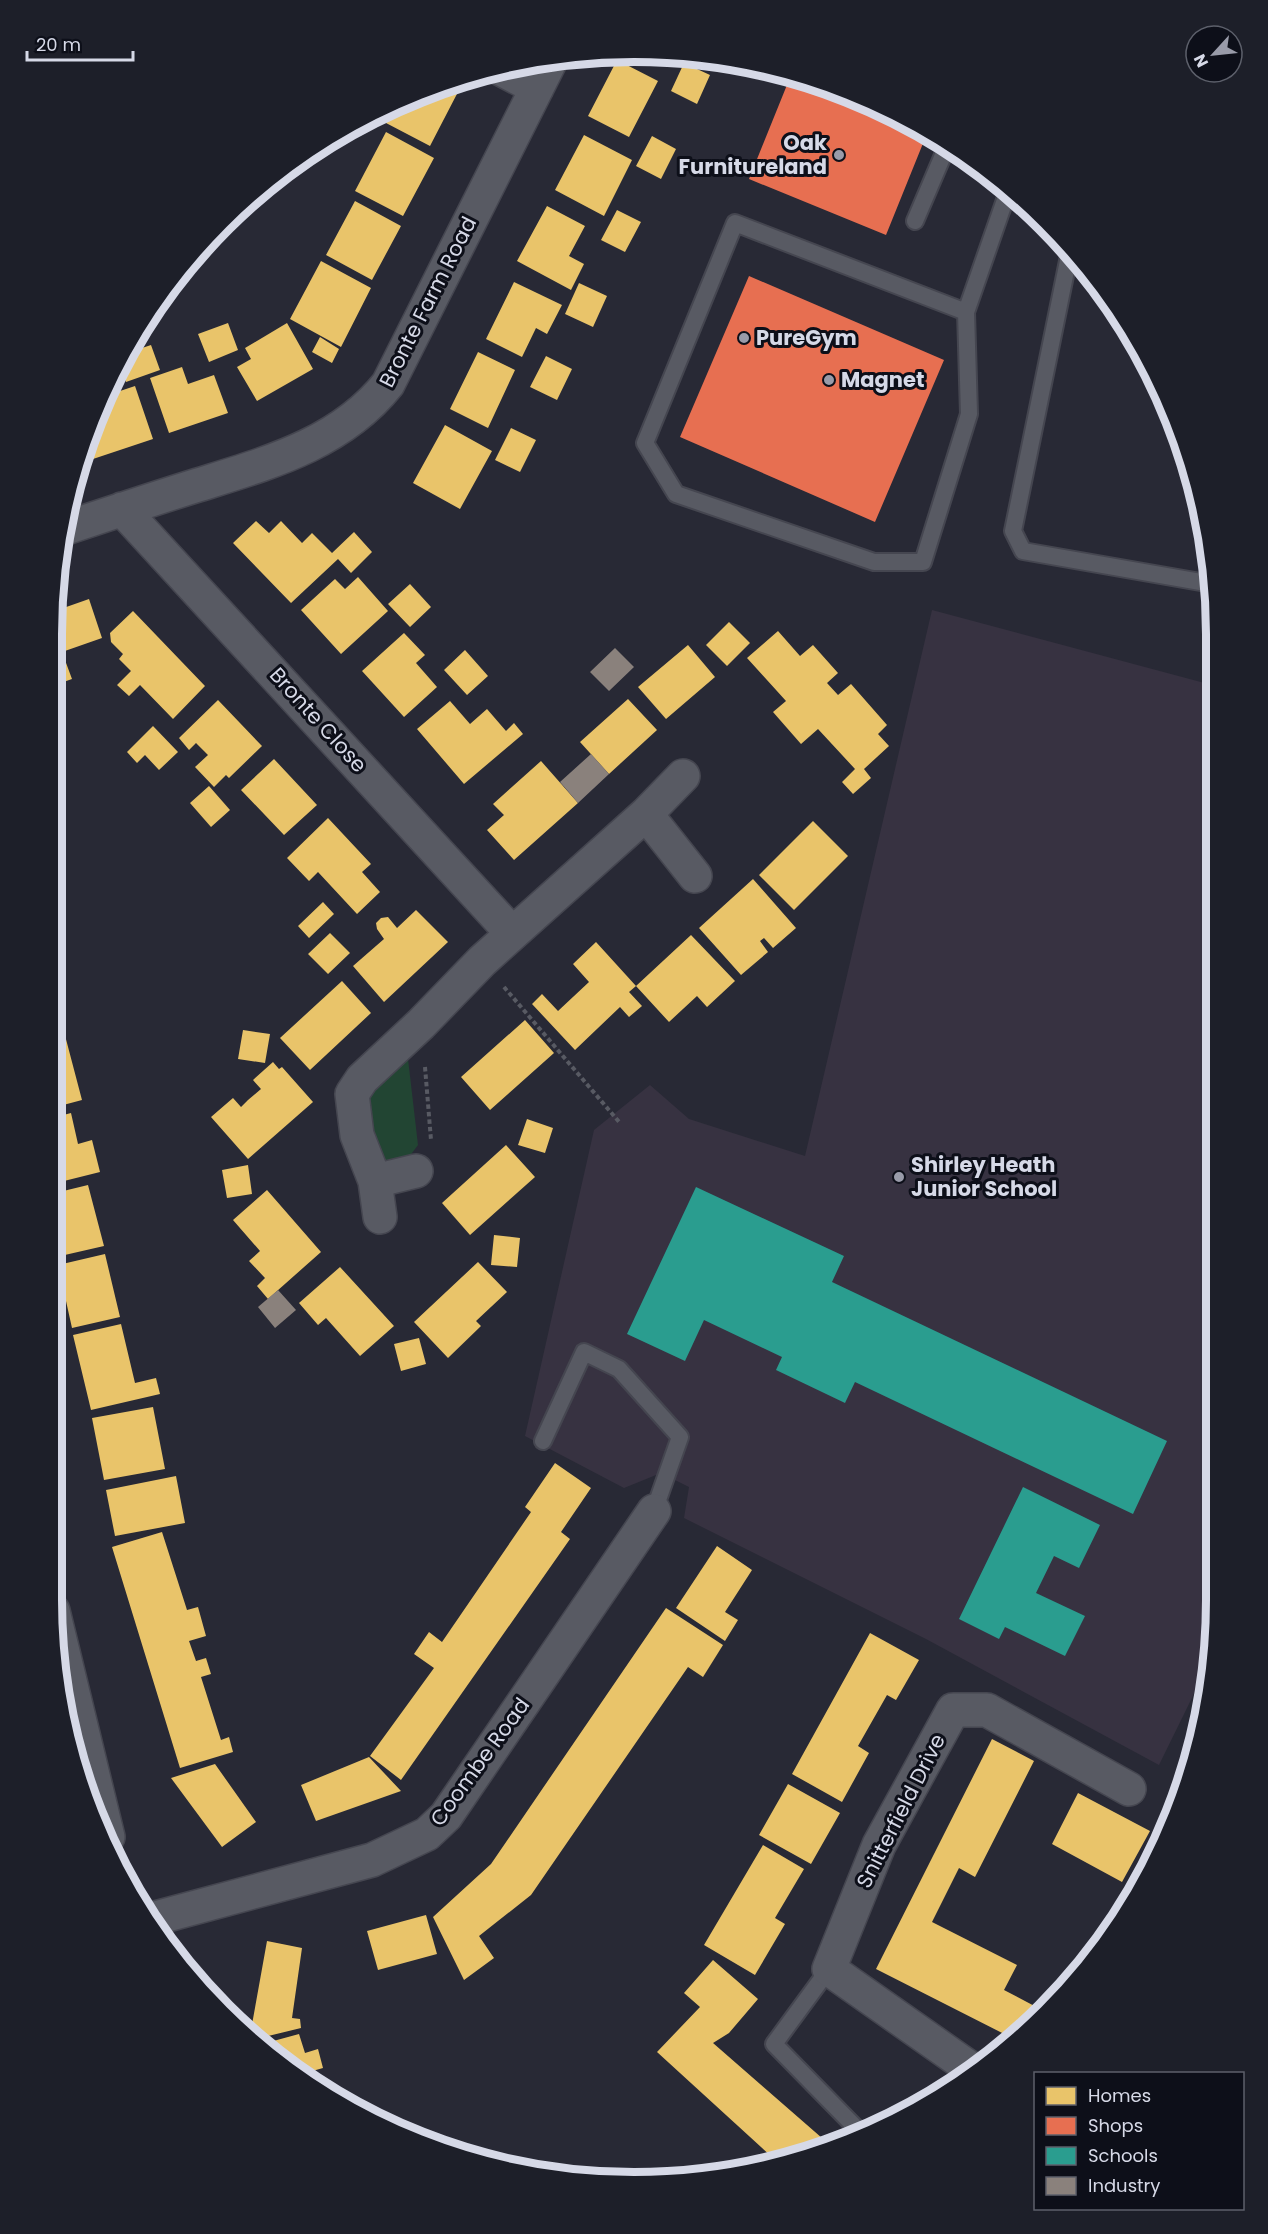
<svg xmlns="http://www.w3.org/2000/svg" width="1268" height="2234" font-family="Poppins,sans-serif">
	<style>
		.education { fill: #373241 }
		.green { fill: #224533 }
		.homes { fill: #e9c46a }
		.shops { fill: #e76f51 }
		.schools { fill: #2a9d8f }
		.industry { fill: #8a817c }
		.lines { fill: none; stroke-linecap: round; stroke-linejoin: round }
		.service-casing { stroke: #454650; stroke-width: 20 }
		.minor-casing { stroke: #454650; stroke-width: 36 }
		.tertiary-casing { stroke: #454650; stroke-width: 36 }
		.path { stroke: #585a63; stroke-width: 4; stroke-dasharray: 4.5 3; stroke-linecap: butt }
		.service { stroke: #585a63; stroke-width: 16 }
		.minor { stroke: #585a63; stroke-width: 33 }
		.tertiary { stroke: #585a63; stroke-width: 33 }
		.poi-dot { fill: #999ba9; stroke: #0d0f19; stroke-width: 2 }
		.labels { text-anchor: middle; stroke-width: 6; stroke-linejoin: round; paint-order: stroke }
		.poi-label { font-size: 21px; font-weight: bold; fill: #d6d9e7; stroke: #0d0f19; text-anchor: start }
		.street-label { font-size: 21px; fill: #d6d9e7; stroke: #0d0f19 }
		.rim { fill: none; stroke: #d6d9e7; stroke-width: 8 }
	</style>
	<rect width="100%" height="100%" fill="#282935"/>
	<path class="education" d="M 932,610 L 1212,685 L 1216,1638 L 1212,1657 L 1159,1765 L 926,1639 L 684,1518 L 689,1487 L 661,1473 L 624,1488 L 525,1436 L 594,1130 L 650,1085 L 689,1119 L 805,1156 Z"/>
	<path class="green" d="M 407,1050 L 418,1145 L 409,1157 L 383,1161 L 360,1104 Z"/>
	<path class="homes" d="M 653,54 L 664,54 L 679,55 L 674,65 Z
		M 617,60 L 658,81 L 629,137 L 588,116 Z
		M 684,63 L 710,75 L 697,104 L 671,91 Z
		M 447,84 L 459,90 L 430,146 L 386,123 L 395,104 Z
		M 386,132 L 434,158 L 403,216 L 355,191 Z
		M 584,135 L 632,160 L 604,216 L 555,190 Z
		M 652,136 L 676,149 L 661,179 L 636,166 Z
		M 355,201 L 401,226 L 372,280 L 326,255 Z
		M 547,206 L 585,226 L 569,256 L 584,264 L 571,290 L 517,261 Z
		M 617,210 L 641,222 L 625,252 L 601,240 Z
		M 321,261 L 371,288 L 341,347 L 290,319 Z
		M 514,282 L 562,305 L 547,334 L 536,328 L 522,357 L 486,339 Z
		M 579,283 L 607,296 L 593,327 L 565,314 Z
		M 228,323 L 238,350 L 209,362 L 198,334 Z
		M 287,323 L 313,369 L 257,401 L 237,367 L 251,359 L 245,348 Z
		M 320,337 L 339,349 L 332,363 L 312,352 Z
		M 151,345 L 160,370 L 126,382 L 120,365 L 124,354 Z
		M 478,352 L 515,370 L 488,428 L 450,409 Z
		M 546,356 L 572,369 L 557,400 L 530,387 Z
		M 182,367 L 188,384 L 214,375 L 228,413 L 169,433 L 150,378 Z
		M 135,386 L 153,439 L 90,460 L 86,447 L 108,395 Z
		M 445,425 L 492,451 L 460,509 L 413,483 Z
		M 511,428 L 536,440 L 520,472 L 495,460 Z
		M 256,521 L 269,533 L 281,521 L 302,543 L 312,533 L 332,553 L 354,532 L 372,552 L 351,573 L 338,559 L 291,603 L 233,543 Z
		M 358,577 L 388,611 L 341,654 L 301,610 L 335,579 L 345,589 Z
		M 410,584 L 431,607 L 410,627 L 388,604 Z
		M 89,599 L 102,638 L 62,652 L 72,679 L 52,686 L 52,612 Z
		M 133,611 L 205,686 L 173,719 L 140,685 L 129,696 L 117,685 L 131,671 L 119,659 L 123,654 L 111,642 L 110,633 Z
		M 729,622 L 750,643 L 727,666 L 706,645 Z
		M 778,631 L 800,656 L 813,645 L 838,673 L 827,683 L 838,695 L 851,684 L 887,725 L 878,734 L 889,746 L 864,769 L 871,778 L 853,794 L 842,782 L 855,769 L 818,729 L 801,744 L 773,712 L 786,701 L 747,658 Z
		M 404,633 L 425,655 L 416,663 L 437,687 L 404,717 L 362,671 Z
		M 688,645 L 715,677 L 666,719 L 638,687 Z
		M 465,650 L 488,676 L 467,695 L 444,670 Z
		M 628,699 L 657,730 L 609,774 L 580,742 Z
		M 218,700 L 262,746 L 229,778 L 226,775 L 214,787 L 195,767 L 208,755 L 196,743 L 189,750 L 179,738 Z
		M 450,701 L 470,724 L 487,709 L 506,731 L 514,723 L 523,734 L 464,784 L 417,729 Z
		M 153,726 L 178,752 L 159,770 L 145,755 L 137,763 L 127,752 Z
		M 274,759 L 317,805 L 284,835 L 241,790 Z
		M 541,761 L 578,803 L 514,860 L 487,830 L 504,815 L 493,804 Z
		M 209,786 L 230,810 L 211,827 L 190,803 Z
		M 328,818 L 371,864 L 362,872 L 380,892 L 357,914 L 318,872 L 309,881 L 287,858 Z
		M 813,821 L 848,856 L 794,910 L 759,875 Z
		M 58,858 L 65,886 L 52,889 L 52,860 Z
		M 753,879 L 796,928 L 773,948 L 764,938 L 760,941 L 768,952 L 741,975 L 699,928 Z
		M 323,902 L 334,914 L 309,938 L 298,926 Z
		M 52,909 L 57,924 L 52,925 Z
		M 416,910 L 448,942 L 384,1002 L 353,966 L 384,939 L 377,929 L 376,923 L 381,918 L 388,917 L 397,928 Z
		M 330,933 L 350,953 L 328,974 L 308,954 Z
		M 691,935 L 735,981 L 707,1007 L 697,996 L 669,1022 L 636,986 Z
		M 596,942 L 636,986 L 629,992 L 642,1006 L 629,1017 L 620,1007 L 575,1050 L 532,1004 L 542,994 L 558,1011 L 589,982 L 573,964 Z
		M 342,981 L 371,1013 L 310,1070 L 280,1038 Z
		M 52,986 L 82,1100 L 52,1108 Z
		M 525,1020 L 554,1053 L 490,1110 L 461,1077 Z
		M 243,1030 L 270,1034 L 265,1063 L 238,1059 Z
		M 273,1062 L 279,1069 L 282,1067 L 313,1102 L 248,1159 L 211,1117 L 233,1098 L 241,1107 L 248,1100 L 261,1089 L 253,1080 Z
		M 71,1113 L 78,1144 L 92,1140 L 100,1172 L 52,1184 L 52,1118 Z
		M 527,1119 L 553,1128 L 545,1153 L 518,1145 Z
		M 506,1145 L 535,1177 L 470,1235 L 442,1203 Z
		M 248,1165 L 252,1194 L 227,1198 L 222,1170 Z
		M 88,1185 L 104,1246 L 56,1257 L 51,1238 L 51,1194 Z
		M 267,1190 L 321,1252 L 268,1299 L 257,1286 L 265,1278 L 249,1261 L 260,1251 L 233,1220 Z
		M 494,1235 L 520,1238 L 517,1267 L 491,1265 Z
		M 105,1254 L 120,1317 L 72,1328 L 58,1265 Z
		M 478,1262 L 507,1292 L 476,1321 L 481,1326 L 448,1358 L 414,1322 Z
		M 340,1267 L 394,1326 L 360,1356 L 326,1318 L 318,1325 L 299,1303 Z
		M 121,1324 L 135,1383 L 156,1378 L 160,1394 L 91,1410 L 73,1335 Z
		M 419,1338 L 426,1364 L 401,1371 L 394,1344 Z
		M 153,1407 L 165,1469 L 104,1480 L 92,1418 Z
		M 555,1463 L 591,1488 L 561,1532 L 570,1539 L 401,1780 L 370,1756 L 434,1668 L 414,1654 L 429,1632 L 442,1642 L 531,1512 L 525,1507 Z
		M 176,1476 L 185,1523 L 115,1536 L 106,1490 Z
		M 162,1532 L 187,1610 L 198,1607 L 206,1636 L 189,1641 L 196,1661 L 206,1658 L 211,1674 L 201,1677 L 221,1740 L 229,1737 L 233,1752 L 180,1768 L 112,1547 Z
		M 717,1546 L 752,1570 L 725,1612 L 738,1620 L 725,1641 L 676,1608 Z
		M 666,1608 L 723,1645 L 703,1677 L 688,1667 L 531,1895 L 479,1936 L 494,1958 L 464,1980 L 433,1917 L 491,1864 Z
		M 870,1633 L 919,1660 L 896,1700 L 887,1695 L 858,1746 L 869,1753 L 842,1802 L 792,1774 Z
		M 992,1739 L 1034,1761 L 975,1877 L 959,1868 L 932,1922 L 1017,1965 L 1004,1990 L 1042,2010 L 1016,2040 L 876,1969 Z
		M 369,1757 L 401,1791 L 316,1821 L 301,1785 Z
		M 215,1764 L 256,1822 L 222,1847 L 171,1778 Z
		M 788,1784 L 840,1813 L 811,1864 L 759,1835 Z
		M 1078,1793 L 1150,1831 L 1122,1882 L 1052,1844 Z
		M 763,1845 L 804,1869 L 775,1918 L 785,1924 L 755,1975 L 704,1945 Z
		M 426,1915 L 437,1954 L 378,1970 L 367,1931 Z
		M 267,1941 L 302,1948 L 292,2018 L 300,2019 L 301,2028 L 260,2038 L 251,2030 Z
		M 713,1960 L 758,1999 L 729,2033 L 713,2043 L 830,2145 L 773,2158 L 657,2052 L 700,2007 L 684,1993 Z
		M 299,2034 L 305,2053 L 318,2049 L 323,2068 L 302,2074 L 303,2078 L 266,2043 Z"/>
	<path class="shops" d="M 791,75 L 822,82 L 928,131 L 886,235 L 749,179 Z
		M 749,276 L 944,360 L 875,522 L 680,437 Z"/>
	<path class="schools" d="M 696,1187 L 844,1256 L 832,1282 L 1167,1441 L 1133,1514 L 855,1382 L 845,1403 L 776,1370 L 782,1357 L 704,1320 L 685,1361 L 627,1334 Z
		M 1023,1487 L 1100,1525 L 1079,1568 L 1054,1556 L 1036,1593 L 1085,1616 L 1065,1656 L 1005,1627 L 999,1639 L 959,1619 Z"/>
	<path class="industry" d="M 615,648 L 634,667 L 609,691 L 590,672 Z
		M 591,754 L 609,774 L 578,803 L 560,782 Z
		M 278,1290 L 296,1310 L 275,1328 L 258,1307 Z"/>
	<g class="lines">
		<defs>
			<path id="service" d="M 915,221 L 947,146
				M 1070,251 L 1013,531 L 1023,551 L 1212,584
				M 966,312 L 735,223 L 645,443 L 676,494 L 874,562 L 923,562 L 969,414 L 966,312 L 1005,200 L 1010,194
				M 543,1441 L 584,1352 L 619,1369 L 680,1437 L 654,1511
				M 829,1969 L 774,2044 L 863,2135"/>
			<path id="minor" d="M 499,68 L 537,88
				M 122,509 L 512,933
				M 63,529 C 108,514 153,499 198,485 C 268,463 340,444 388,384 L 551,60
				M 646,814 L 695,876
				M 375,1181 L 416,1171
				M 380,1217 L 375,1181 L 357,1135 L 352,1094 L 362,1079 L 421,1024 L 482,961 L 646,814 L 683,776
				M 152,1919 L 372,1860 L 427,1834 L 446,1816 L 654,1511
				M 970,2068 L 829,1969 L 879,1845 L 953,1710 L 987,1710 L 1129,1789"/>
			<path id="tertiary" d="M 53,1611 L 108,1837"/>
		</defs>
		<use href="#service" class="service-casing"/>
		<use href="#minor" class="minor-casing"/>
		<use href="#tertiary" class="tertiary-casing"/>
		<path class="path" d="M 504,987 L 620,1123
			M 425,1067 L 431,1140"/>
		<use href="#service" class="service"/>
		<use href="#minor" class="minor"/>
		<use href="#tertiary" class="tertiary"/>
	</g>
	<g class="poi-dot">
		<circle cx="839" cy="155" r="6"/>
		<circle cx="744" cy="338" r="6"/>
		<circle cx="829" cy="380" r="6"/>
		<circle cx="899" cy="1177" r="6"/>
	</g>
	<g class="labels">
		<g class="poi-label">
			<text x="827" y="150" text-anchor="end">Oak<tspan x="827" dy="24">Furnitureland</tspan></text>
			<text x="756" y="345">PureGym</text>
			<text x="841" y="387">Magnet</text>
			<text x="911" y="1172">Shirley Heath<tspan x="911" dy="24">Junior School</tspan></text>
		</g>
		<g class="street-label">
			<text transform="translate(428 302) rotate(-63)" y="7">Bronte Farm Road</text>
			<text transform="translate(318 720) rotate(48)" y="7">Bronte Close</text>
			<text transform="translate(480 1762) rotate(-54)" y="7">Coombe Road</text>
			<text transform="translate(901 1811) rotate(-63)" y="7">Snitterfield Drive</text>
		</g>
	</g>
	<path d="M0 0H1268V2234H0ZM634 62H634A572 572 0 0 1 1206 634V1600A572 572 0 0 1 634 2172H634A572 572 0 0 1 62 1600V634A572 572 0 0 1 634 62Z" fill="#1d1f29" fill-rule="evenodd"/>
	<path class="rim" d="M634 62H634A572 572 0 0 1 1206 634V1600A572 572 0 0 1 634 2172H634A572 572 0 0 1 62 1600V634A572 572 0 0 1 634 62Z"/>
	<rect x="1034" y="2072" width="210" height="138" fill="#0d0f19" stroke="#5d606b" stroke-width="1.5"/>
	<rect x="1046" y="2087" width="30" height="18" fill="#e9c46a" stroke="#5d606b" stroke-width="1.5"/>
	<text x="1088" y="2102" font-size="18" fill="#d6d9e7">Homes</text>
	<rect x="1046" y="2117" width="30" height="18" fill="#e76f51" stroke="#5d606b" stroke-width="1.5"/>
	<text x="1088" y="2132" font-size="18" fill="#d6d9e7">Shops</text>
	<rect x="1046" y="2147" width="30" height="18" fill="#2a9d8f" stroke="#5d606b" stroke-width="1.5"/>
	<text x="1088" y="2162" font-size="18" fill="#d6d9e7">Schools</text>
	<rect x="1046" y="2177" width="30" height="18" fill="#8a817c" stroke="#5d606b" stroke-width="1.5"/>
	<text x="1088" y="2192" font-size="18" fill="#d6d9e7">Industry</text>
	<g transform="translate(1214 54) rotate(243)"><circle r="28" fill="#0d0f19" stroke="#5d606b" stroke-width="1.5"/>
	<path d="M0-4.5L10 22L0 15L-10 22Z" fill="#999ba9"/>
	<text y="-9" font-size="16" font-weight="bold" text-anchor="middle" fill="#d6d9e7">N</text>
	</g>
	<path d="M27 51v9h106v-9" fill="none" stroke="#d6d9e7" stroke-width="3"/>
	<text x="36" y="51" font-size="18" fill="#d6d9e7" stroke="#0d0f19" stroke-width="4.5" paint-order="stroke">20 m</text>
</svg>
